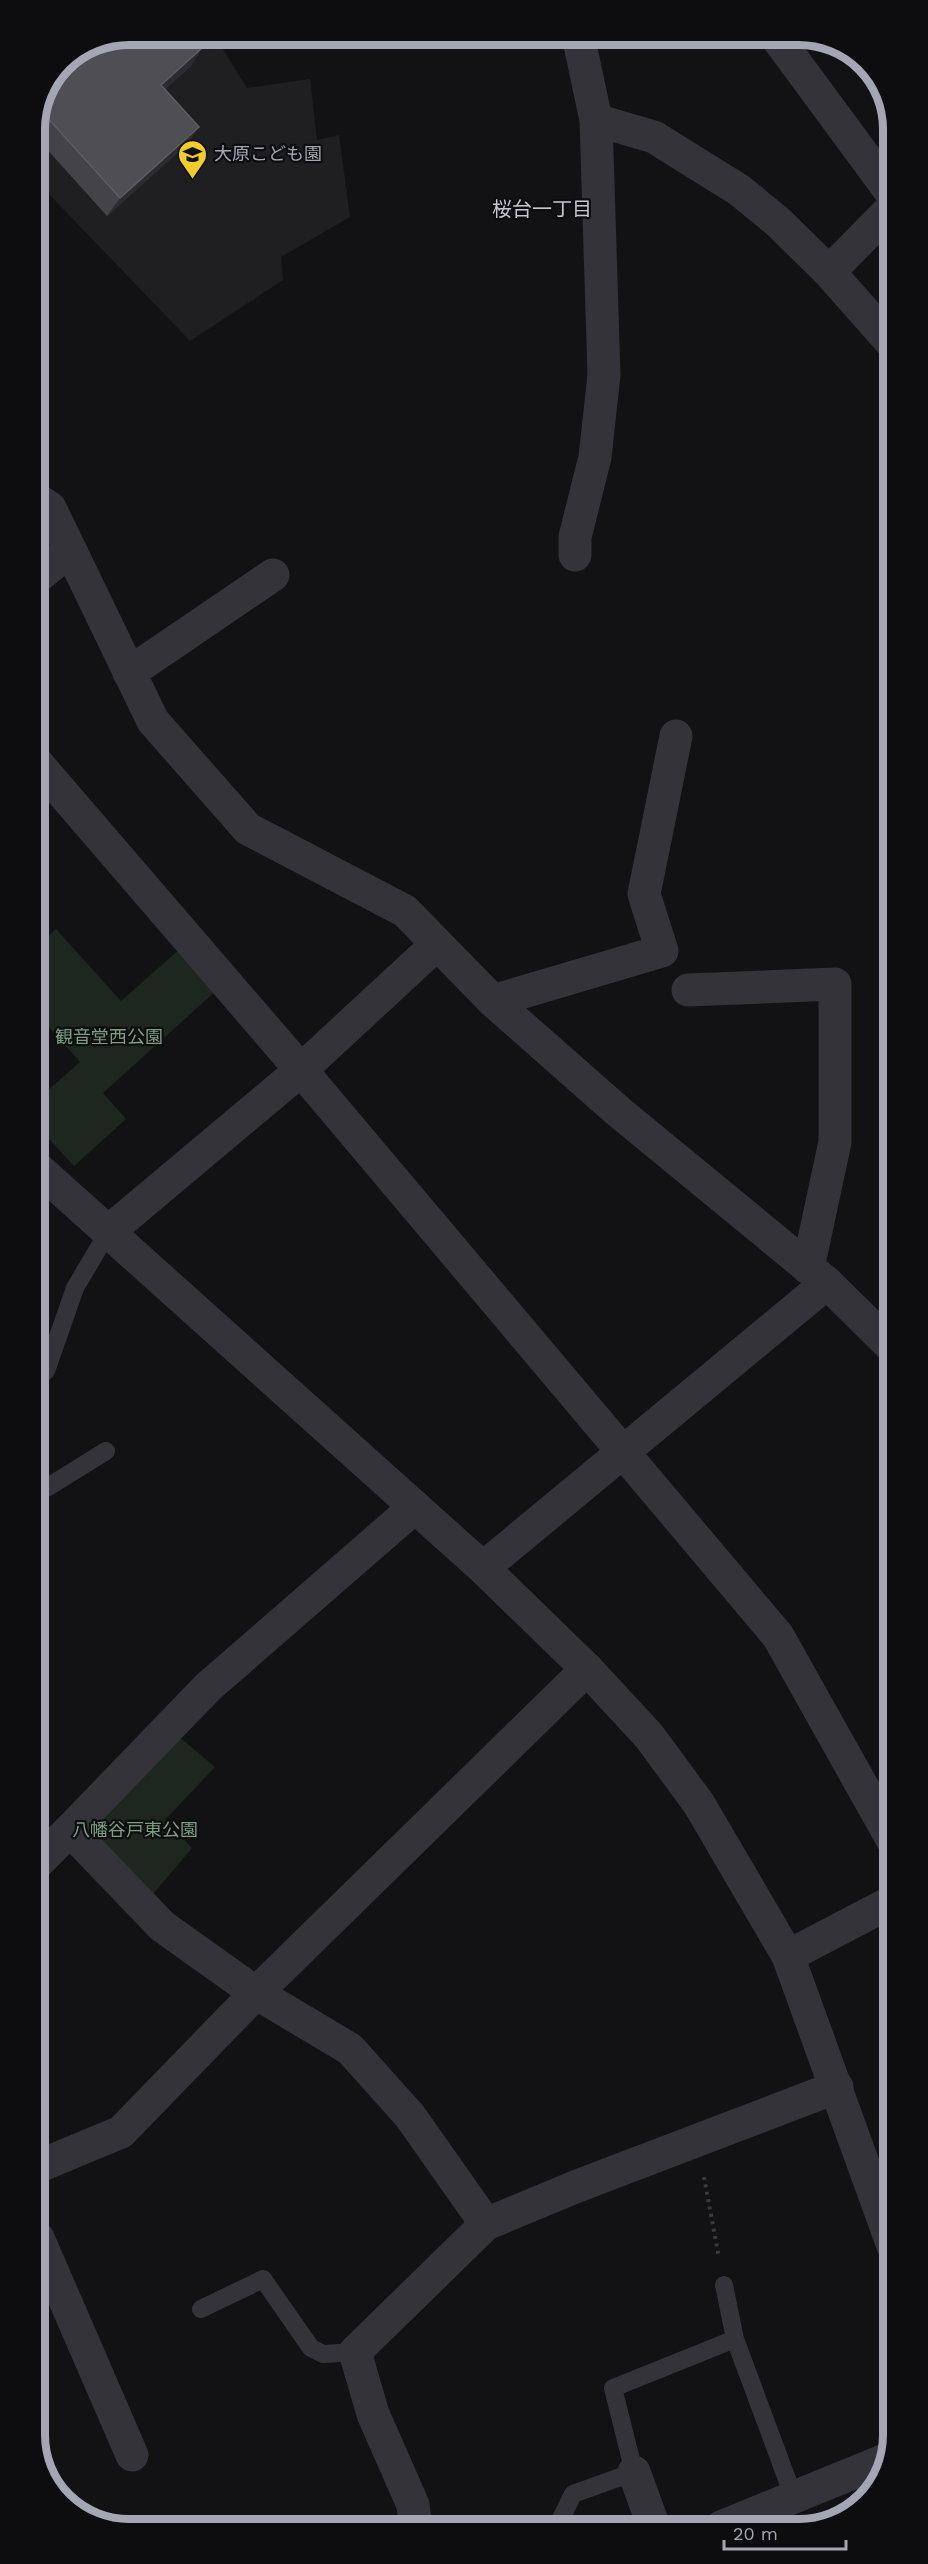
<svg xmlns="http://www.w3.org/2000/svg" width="928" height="2564" font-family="'Work Sans','Noto Sans JP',sans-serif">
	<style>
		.built { fill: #1f1e21 }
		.green { fill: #1e2620 }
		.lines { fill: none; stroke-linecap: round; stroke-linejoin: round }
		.path { stroke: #393a40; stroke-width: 4; stroke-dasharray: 3 4.5; stroke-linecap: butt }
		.service { stroke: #333339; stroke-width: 18 }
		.minor { stroke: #333339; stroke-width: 33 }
		.tertiary { stroke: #333339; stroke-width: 33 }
		.wall { fill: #444349 }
		.shaded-wall { fill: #2c2b2f }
		.building { fill: #4f4e55; stroke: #5c5c64; stroke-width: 1.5 }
		.labels { text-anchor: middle; stroke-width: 4.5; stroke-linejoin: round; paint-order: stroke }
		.poi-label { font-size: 18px; fill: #a4a6b4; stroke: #0d0d0f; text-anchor: start }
		.park-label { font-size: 18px; fill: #7b9f83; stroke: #0d0d0f }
		.neighbourhood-label { font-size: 20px; fill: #c5c6d0; stroke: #0d0d0f }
		.rim { fill: none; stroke: #a4a6b4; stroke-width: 8 }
	</style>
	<rect width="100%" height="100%" fill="#121214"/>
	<path class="built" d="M 129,35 L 214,35 L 247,88 L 310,79 L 317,140 L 339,135 L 350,217 L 281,257 L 283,280 L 190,341 L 47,192 L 35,166 L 35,123 L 62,62 Z"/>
	<path class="green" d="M 56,929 L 121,1001 L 181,948 L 218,989 L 103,1093 L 126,1119 L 74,1166 L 36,1125 L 36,1101 L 80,1062 L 36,1013 L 36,947 Z
		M 177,1735 L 215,1767 L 165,1820 L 192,1848 L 153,1894 L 95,1833 L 93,1825 Z"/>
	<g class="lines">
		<path class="path" d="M 704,2177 L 719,2258"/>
		<path class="service" d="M 36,1378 L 46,1371 L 75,1288 L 108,1232
			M 36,1478 L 48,1487 L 106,1451
			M 724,2285 L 735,2339
			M 201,2309 L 263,2279 L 311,2348 L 323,2354 L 355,2352
			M 557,2527 L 573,2494 L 634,2472 L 613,2388 L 735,2339 L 794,2498"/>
		<path class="minor" d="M 775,35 L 890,191
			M 596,120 L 654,137 L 739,190 L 777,221 L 829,272 L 891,342
			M 829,272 L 890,210
			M 35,498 L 50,508 L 153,721 L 248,829 L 405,911 L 493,1001 L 619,1112 L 827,1283 L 892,1347
			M 575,555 L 575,537 L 595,457 L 604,375 L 596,120 L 578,35
			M 35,579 L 70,550
			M 129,673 L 273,575
			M 36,762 L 301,1070 L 778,1636 L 893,1841
			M 688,990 L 835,984 L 835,1142 L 808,1268
			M 493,1001 L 662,951 L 644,894 L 676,736
			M 108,1232 L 301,1070 L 436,945
			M 415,1507 L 208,1687 L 70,1830 L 162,1926 L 256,1993 L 350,2049 L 410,2116 L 486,2224 L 575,2187 L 837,2087
			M 483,1568 L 827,1283
			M 37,1863 L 70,1830
			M 788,1956 L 893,1901
			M 37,2167 L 121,2132 L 256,1993 L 587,1669
			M 38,2238 L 132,2455
			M 634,2472 L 654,2527
			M 721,2527 L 885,2460
			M 416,2528 L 413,2505 L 373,2414 L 355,2352 L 486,2224"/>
		<path class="tertiary" d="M 36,1167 L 483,1568 L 587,1669 L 649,1736 L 699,1804 L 788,1956 L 893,2246"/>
	</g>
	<path class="wall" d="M 191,66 L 165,89 L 199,127 L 186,145 L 107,216 L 35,136 L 35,123 L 57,75 Z"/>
	<path class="shaded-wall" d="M 203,47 L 191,66 L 148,104 L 161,85 Z
		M 199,127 L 186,145 L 107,216 L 120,198 Z"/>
	<path class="building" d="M 129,34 L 206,35 L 203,47 L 161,85 L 199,127 L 120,198 L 44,114 L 43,105 L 57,75 L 78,55 Z"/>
	<defs>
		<symbol id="school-pin" viewBox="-11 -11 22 30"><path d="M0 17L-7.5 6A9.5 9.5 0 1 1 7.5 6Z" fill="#f0cd2d" stroke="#0d0d0f"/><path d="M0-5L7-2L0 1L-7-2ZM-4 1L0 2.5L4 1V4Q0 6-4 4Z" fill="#111"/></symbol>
	</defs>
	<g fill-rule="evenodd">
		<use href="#school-pin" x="176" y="138" width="33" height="45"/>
	</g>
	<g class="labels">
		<g class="poi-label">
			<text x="214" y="160">大原こども園</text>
		</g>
		<g class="park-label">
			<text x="109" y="1043">観音堂西公園</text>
			<text x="135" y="1836">八幡谷戸東公園</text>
		</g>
		<g class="neighbourhood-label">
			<text x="542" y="216">桜台一丁目</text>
		</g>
	</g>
	<path d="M0 0H928V2564H0ZM129 45H799A84 84 0 0 1 883 129V2435A84 84 0 0 1 799 2519H129A84 84 0 0 1 45 2435V129A84 84 0 0 1 129 45Z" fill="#0d0d0f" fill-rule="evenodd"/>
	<path class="rim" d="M129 45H799A84 84 0 0 1 883 129V2435A84 84 0 0 1 799 2519H129A84 84 0 0 1 45 2435V129A84 84 0 0 1 129 45Z"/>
	<path d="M724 2540v9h122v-9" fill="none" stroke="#a4a6b4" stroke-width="3"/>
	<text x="733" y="2540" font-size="18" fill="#a4a6b4" stroke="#0d0d0f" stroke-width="4.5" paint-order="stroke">20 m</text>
</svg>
